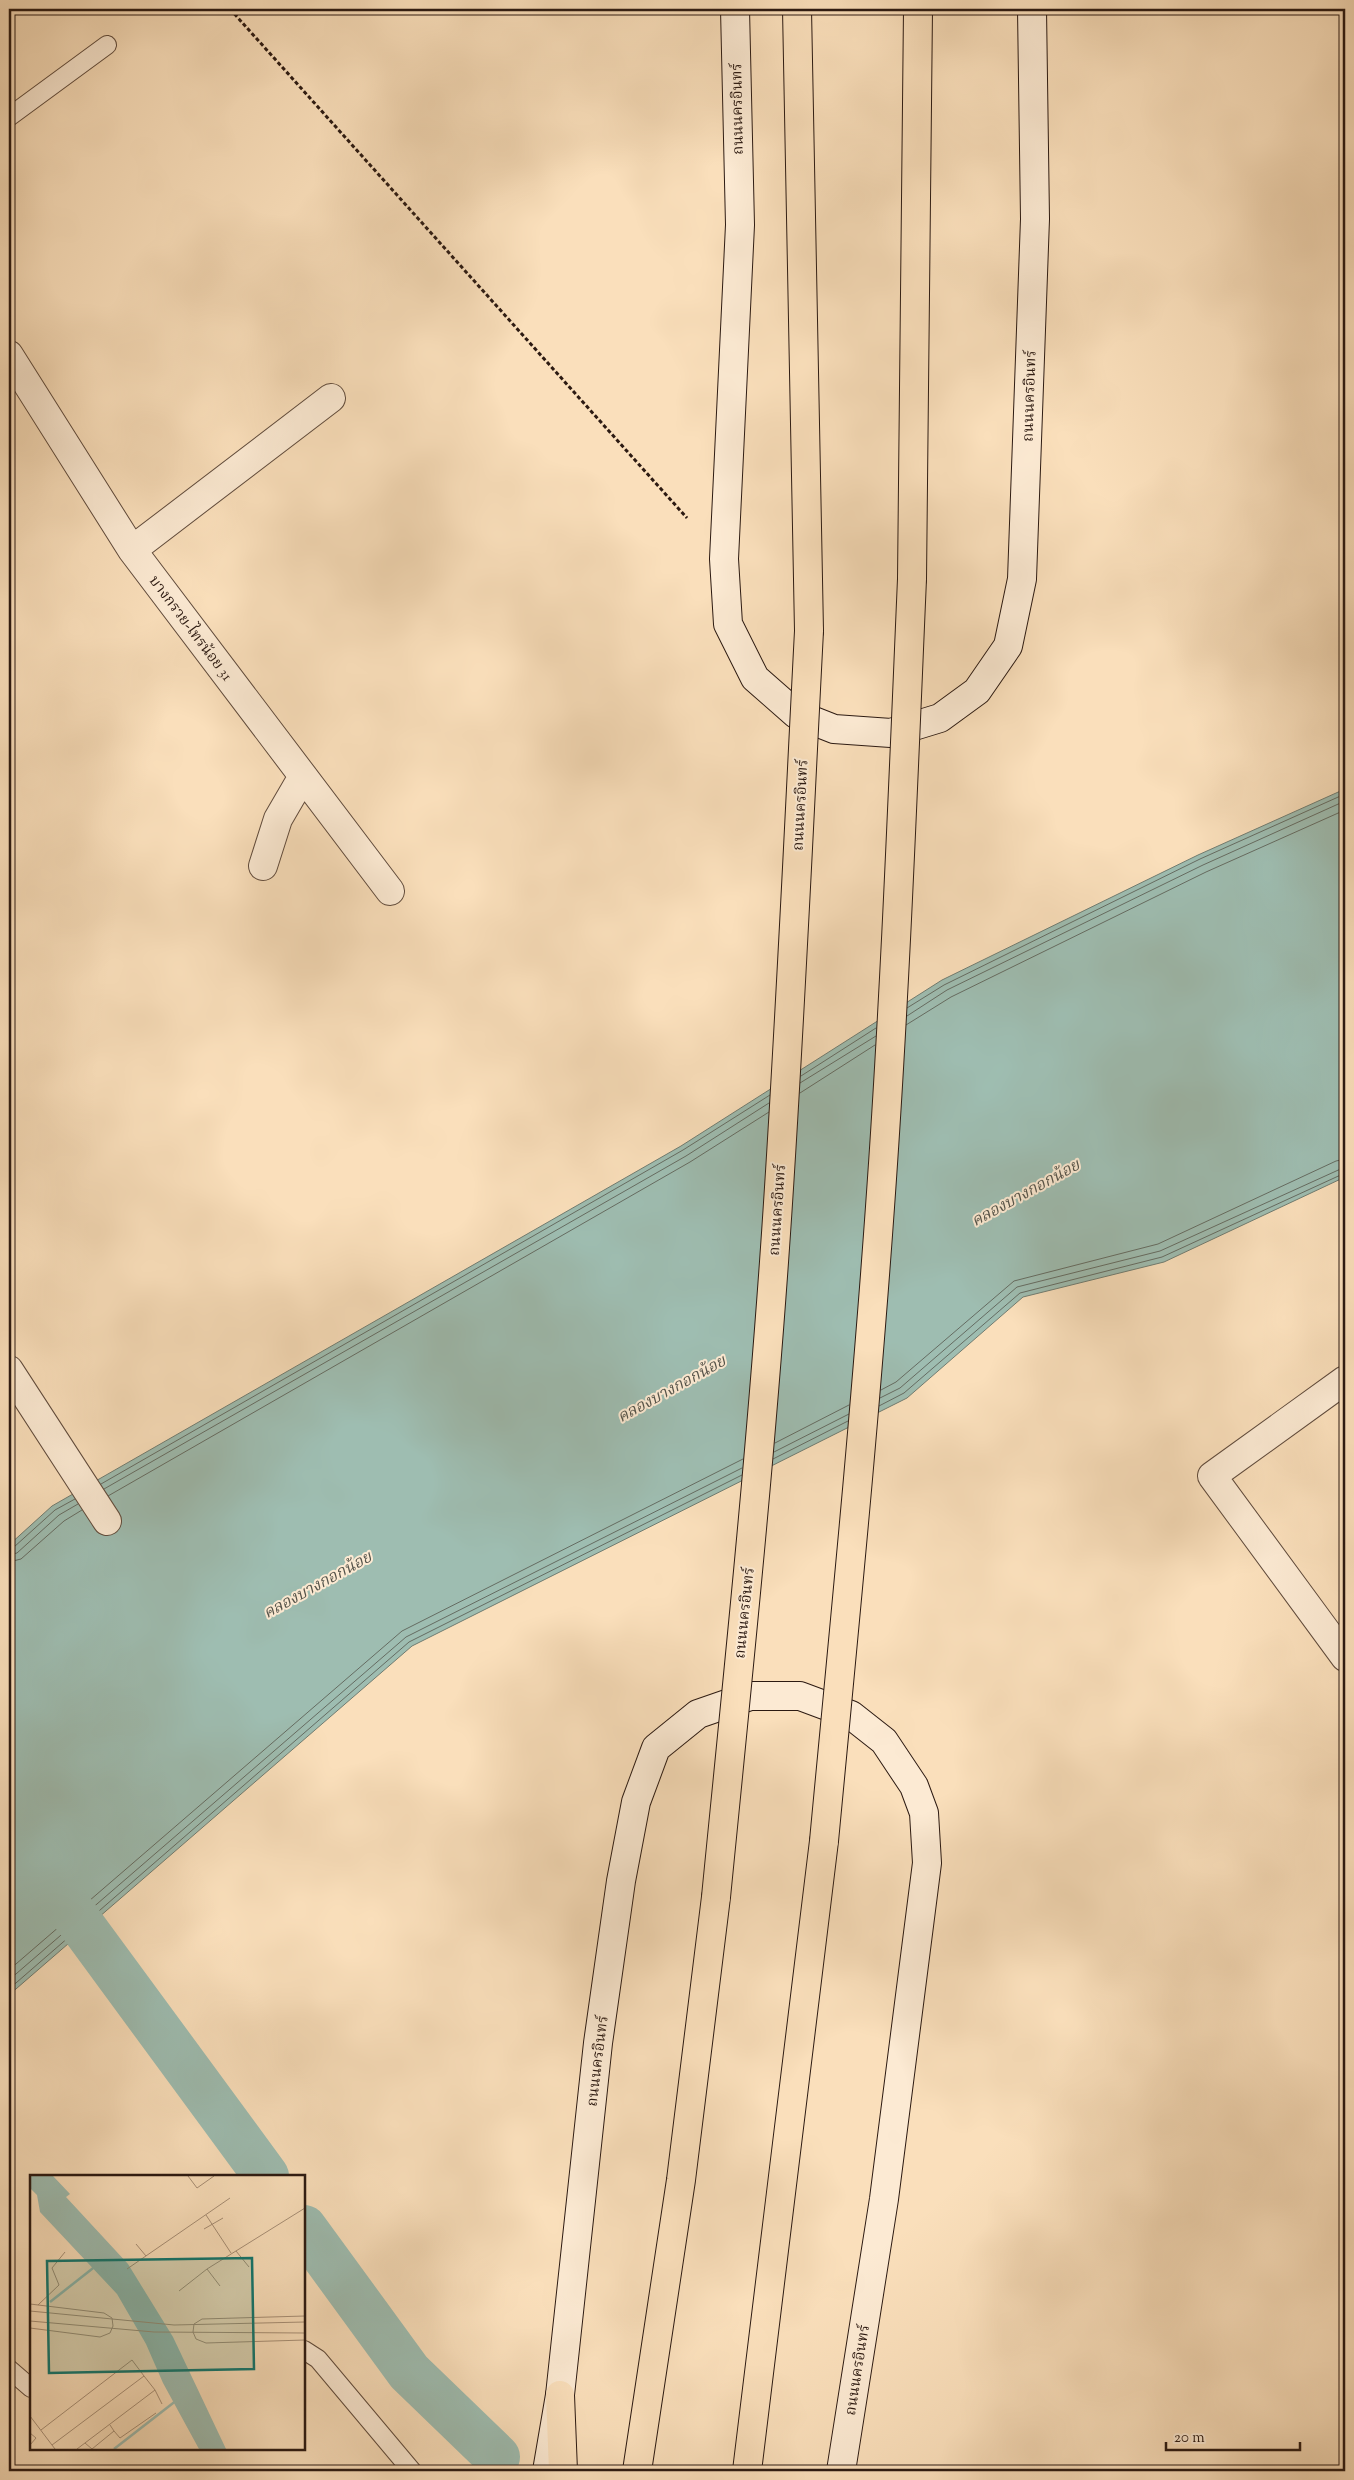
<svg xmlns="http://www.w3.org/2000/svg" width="1354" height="2480" font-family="'Sorts Mill Goudy','Noto Serif Thai',serif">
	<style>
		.water { fill: #9ebdb1; stroke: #707c71 }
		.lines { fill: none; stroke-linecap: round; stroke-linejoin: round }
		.shore { stroke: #656c62; stroke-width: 1 }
		.canal { stroke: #9ebdb1; stroke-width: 46 }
		.service-casing { stroke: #604b3c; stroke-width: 20 }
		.minor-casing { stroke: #604b3c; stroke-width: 30 }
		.secondary-casing { stroke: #2c1a12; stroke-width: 30 }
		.primary-casing { stroke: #2c1a12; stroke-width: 30 }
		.path { stroke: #2c1a12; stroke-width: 3; stroke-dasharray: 4 2.5; stroke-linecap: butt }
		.service { stroke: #fcead3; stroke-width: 18 }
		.minor { stroke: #fcead3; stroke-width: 28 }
		.secondary { stroke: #fcead3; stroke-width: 28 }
		.primary { stroke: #fadfbb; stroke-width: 28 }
		.primary-bridge-casing { stroke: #2c1a12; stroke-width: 30; stroke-linecap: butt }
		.primary-bridge { stroke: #fadfbb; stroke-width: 28 }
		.labels { text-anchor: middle; stroke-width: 4; stroke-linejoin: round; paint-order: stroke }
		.street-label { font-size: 15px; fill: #2c1a12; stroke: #fcead3 }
		.water-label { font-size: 16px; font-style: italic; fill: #54534a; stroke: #fcead3 }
		.inset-river { fill: none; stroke: #9ebdb1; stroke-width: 2.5 }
		.inset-road { fill: none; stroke: #a89077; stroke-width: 1 }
		.view { fill: #0f766e; fill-opacity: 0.15; stroke: #0f766e; stroke-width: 2.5 }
		.inset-edge { fill: none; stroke: #2c1a12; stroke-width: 2.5 }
	</style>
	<rect width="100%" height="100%" fill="#fadfbb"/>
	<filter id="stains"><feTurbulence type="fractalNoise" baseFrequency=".004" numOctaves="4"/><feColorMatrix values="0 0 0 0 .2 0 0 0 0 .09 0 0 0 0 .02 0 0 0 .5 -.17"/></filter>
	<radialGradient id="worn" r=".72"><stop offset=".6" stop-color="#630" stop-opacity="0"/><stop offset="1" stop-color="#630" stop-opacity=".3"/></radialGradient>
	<path class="water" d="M 1345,789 L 1345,1177 L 1164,1262 L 1023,1297 L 907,1398 L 412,1646 L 9,1995 L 9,1545 L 52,1506 L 681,1146 L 942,980 L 1198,855 Z"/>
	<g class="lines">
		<path class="shore" d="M 907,1008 L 944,985 L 1200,859 L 1345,794
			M 907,1016 L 947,990 L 1203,865 L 1345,801
			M 906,1025 L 951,997 L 1206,872 L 1345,810
			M 801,1076 L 876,1028
			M 800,1083 L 876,1036
			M 800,1093 L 875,1045
			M 881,1390 L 896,1382 L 1014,1281 L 1158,1244 L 1336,1161 L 1345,1159
			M 880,1398 L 900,1388 L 1017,1287 L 1160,1251 L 1345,1167
			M 879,1406 L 904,1393 L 1020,1293 L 1162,1257 L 1345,1173
			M 775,1443 L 849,1405
			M 774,1452 L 849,1414
			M 773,1459 L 848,1421
			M 101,1484 L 683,1150 L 770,1095
			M 104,1489 L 686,1156 L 769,1103
			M 108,1496 L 690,1162 L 769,1112
			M 9,1548 L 14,1547 L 55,1510 L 75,1499
			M 9,1555 L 17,1553 L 59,1515 L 78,1504
			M 9,1562 L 21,1559 L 64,1521 L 82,1510
			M 9,1970 L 402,1631 L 743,1459
			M 9,1980 L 406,1637 L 742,1468
			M 9,1989 L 409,1642 L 742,1475"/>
		<path class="canal" d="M 9,1826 L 266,2176
			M 304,2228 L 409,2372 L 497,2457"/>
		<defs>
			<path id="service" d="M 9,117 L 107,45
				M 304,2350 L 318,2359 L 412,2471
				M 9,2369 L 31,2388"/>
			<path id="minor" d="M 9,355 L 132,550 L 390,891
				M 132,550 L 331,398
				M 263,866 L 278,819 L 303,776
				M 9,1370 L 107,1521
				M 1345,1380 L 1212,1476 L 1345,1657"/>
			<path id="secondary" d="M 735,9 L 740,225 L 724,559 L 728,624 L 755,678 L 796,714 L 834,729 L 891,733 L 940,718 L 977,691 L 1008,646 L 1022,579 L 1035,219 L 1032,9
				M 547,2471 L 560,2395 L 598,2043 L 621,1881 L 636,1802 L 656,1748 L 698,1714 L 750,1696 L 800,1696 L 851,1715 L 884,1741 L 914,1786 L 924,1813 L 927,1863 L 884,2199 L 841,2471"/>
			<path id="primary" d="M 797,9 L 809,631
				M 912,579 L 918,9
				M 560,2395 L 563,2471
				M 637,2471 L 681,2180 L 716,1897
				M 747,2471 L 824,1841"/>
		</defs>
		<use href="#service" class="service-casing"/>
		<use href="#minor" class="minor-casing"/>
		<use href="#secondary" class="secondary-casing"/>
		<use href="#primary" class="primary-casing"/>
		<path class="path" d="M 230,9 L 687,518"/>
		<use href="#service" class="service"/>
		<use href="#minor" class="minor"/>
		<use href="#secondary" class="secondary"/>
		<use href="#primary" class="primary"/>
		<defs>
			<path id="primary-bridge" d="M 824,1841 C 844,1630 865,1419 880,1207 C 895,998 903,788 912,579
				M 716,1897 C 737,1685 759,1474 774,1262 C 789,1052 798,841 809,631"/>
		</defs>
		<use href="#primary-bridge" class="primary-bridge-casing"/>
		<use href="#primary-bridge" class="primary-bridge"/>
	</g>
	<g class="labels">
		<g class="street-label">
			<text transform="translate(737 109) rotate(-91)" y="5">ถนนนครอินทร์</text>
			<text transform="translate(1029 396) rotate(-88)" y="5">ถนนนครอินทร์</text>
			<text transform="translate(191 628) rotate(53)" y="5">บางกรวย-ไทรน้อย 31</text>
			<text transform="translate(800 805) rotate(-87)" y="5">ถนนนครอินทร์</text>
			<text transform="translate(777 1210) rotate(-86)" y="5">ถนนนครอินทร์</text>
			<text transform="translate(744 1613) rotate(-84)" y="5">ถนนนครอินทร์</text>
			<text transform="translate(597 2061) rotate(-83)" y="5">ถนนนครอินทร์</text>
			<text transform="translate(857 2370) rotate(-81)" y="5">ถนนนครอินทร์</text>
		</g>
		<g class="water-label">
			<text transform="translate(1025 1192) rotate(-29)" y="6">คลองบางกอกน้อย</text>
			<text transform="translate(671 1388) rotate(-29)" y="6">คลองบางกอกน้อย</text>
			<text transform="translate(317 1584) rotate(-29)" y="6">คลองบางกอกน้อย</text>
		</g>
	</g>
	<g transform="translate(30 2175)">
		<rect width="275" height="275" fill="#fadfbb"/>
		<path d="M 0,1 L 23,1 L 40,19 L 36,22 L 98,89 L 143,162 L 196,274 L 169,274 L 133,208 L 116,169 L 87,119 L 10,37 L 7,20 L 0,13 Z" fill="#9ebdb1"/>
		<path class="inset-river" d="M 20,127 L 67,90M 84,274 L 147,225"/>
		<path class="inset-road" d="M 158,1 L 167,13 L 184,1M 176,40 L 201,78M 174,54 L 193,43M 106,69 L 116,81M 206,76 L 219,92M 97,94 L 200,23M 177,94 L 190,111M 149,116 L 177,94 L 275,33M 0,129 L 74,138 L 82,143 L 83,151 L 80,158 L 70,162 L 0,153M 8,130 L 29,110 L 22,93 L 35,77M 0,136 L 144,150 L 275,147M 275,141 L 172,144 L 164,149 L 163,157 L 166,164 L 176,168 L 275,165M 0,146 L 124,157 L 275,158M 125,215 L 132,229M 0,241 L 25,274M 11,255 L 102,185 L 114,201 L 22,270M 84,256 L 90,263 L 126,238M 0,258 L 6,263 L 0,270M 55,268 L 62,274 L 84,256 L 80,250M 47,274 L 125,215 L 114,201"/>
		<path class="view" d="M 222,83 L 224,194 L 19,198 L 17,86 Z"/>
		<rect width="275" height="275" class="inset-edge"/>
	</g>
	<rect width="1354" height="2480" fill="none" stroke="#fadfbb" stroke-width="30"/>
	<rect x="10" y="10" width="1334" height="2460" fill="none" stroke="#2c1a12" stroke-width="2.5"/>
	<rect x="15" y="15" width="1324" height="2450" fill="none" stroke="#2c1a12"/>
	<path d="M1166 2442v8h134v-8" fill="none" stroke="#2c1a12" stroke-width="2.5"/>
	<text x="1174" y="2442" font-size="15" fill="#2c1a12" stroke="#fcead3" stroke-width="4" paint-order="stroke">20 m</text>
	<rect width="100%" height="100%" filter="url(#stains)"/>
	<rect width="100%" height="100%" fill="url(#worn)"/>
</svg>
